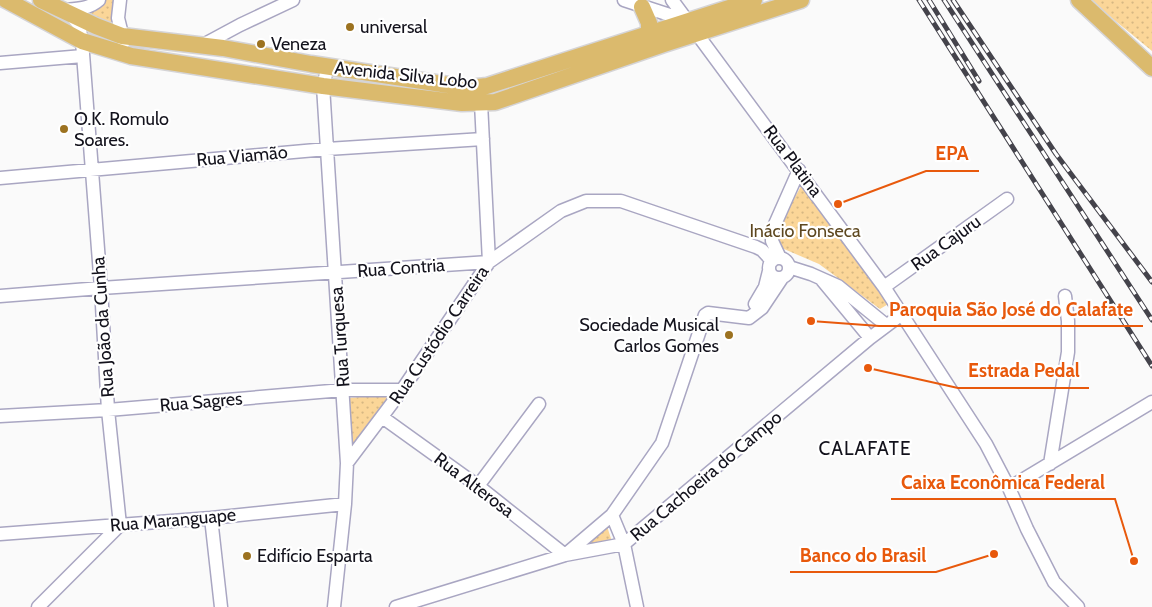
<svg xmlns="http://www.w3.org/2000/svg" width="1152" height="607" font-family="Cabin,sans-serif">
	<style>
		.park { fill: url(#park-dots) }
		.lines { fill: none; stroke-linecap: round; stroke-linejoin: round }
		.minor-casing { stroke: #a9a6c2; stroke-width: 15 }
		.major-casing { stroke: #d5d4d6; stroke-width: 19 }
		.minor { stroke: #fff; stroke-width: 12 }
		.major { stroke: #dbba6d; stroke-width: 16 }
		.rail-casing { stroke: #44434b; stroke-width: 5 }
		.rail { stroke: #fff; stroke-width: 3; stroke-dasharray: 9; stroke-linecap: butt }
		.poi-dot { fill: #9c7220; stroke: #fff; stroke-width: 2 }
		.labels { text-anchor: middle; stroke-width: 4.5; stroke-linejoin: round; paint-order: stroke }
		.poi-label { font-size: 18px; fill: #13121c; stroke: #fff; text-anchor: start }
		.street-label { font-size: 18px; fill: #13121c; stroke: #fff }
		.park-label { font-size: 18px; fill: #5d471f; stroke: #fff }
		.neighbourhood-label { font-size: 19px; letter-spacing: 1px; fill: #13121c; stroke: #fff }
		.leader { fill: none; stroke: #e8590c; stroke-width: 2 }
		.callout-dot { fill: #e8590c; stroke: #fff; stroke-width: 2 }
		.callout-label { font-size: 19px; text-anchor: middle; font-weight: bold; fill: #e8590c; stroke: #fff; stroke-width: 4.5; stroke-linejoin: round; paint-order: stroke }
	</style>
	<defs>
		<pattern id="park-dots" width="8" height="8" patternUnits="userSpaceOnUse" patternTransform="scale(1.25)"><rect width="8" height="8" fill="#fbd698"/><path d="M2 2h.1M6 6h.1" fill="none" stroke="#d6b782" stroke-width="1.8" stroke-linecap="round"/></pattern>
	</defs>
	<rect width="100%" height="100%" fill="#fafafa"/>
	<path class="park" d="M 103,0 L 116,0 L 114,24 L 98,20 L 86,13 Z
		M 1090,0 L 1152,0 L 1152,51 Z
		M 801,186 L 890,303 L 880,309 L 819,264 L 777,246 L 775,234 Z
		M 395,394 L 352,452 L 349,398 Z
		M 606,523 L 613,545 L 572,552 Z"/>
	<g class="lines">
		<defs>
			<path id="minor" d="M 120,0 L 118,18 L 124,42
				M 624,0 L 688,21
				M 672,0 L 884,287 L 986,444 L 1009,488 L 1027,529 L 1054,582 L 1078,607
				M 64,10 C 77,9 89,9 99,0
				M 201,46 L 240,25 L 293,0
				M 0,63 L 83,56
				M 328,66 L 323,86 L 347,463 L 345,504 L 334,607
				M 0,178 L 327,149 L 483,139
				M769 268a10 10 0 1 1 20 0a10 10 0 1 1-20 0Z
				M 780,258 L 772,241 L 772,231 L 799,170
				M 789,267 L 811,274 L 838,286 L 886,325
				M 822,280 L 870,338
				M 884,287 L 1007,199
				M 0,296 L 101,288 L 489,262 L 561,211 L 586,201 L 621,201 L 756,247 L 762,250 L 772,261
				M 755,304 L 765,287 L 769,271
				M 0,416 L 108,410 L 343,390 L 402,390
				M 382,417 L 478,486 L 565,555 L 612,515
				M 347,463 L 402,390 L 489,262 L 481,103
				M 1050,464 L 1068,352 L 1068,321 L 1065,296
				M 478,486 L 539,404
				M 1009,488 L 1152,402
				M 211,518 L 221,607
				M 0,534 L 211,518 L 345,504
				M 38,607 L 120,525 L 108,410 L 101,288 L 82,41 L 79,25 L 72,16
				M 396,607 L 565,555 L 624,544 L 870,338 L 902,314
				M 637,607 L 624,544 L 612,515 L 662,443 L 705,315 L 708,313 L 749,318 L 762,308 L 782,278"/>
			<path id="major" d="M 6,0 L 82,41 L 131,56 L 323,86 L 462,103 L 495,102 L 664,44 L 801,0
				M 41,0 L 96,26 L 122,36 L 223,48 L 311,64 L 468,88 L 487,86 L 754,0
				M 1079,0 L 1152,68
				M 642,7 L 649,23 L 649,33"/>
		</defs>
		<use href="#minor" class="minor-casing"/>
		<use href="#major" class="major-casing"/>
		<use href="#minor" class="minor"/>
		<use href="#major" class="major"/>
		<defs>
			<path id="rail" d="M 919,0 L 1152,366
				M 929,0 L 979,81
				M 944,0 L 1152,320
				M 953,0 L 1056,154 L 1152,282"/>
		</defs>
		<use href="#rail" class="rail-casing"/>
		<use href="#rail" class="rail"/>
	</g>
	<g class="poi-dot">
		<circle cx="350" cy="27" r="5"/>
		<circle cx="261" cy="44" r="5"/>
		<circle cx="64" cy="129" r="5"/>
		<circle cx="729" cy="335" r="5"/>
		<circle cx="247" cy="556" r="5"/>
	</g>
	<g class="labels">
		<g class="poi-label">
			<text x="360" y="33">universal</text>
			<text x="271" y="50">Veneza</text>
			<text x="74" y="125">O.K. Romulo<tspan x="74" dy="21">Soares.</tspan></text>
			<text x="719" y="331" text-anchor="end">Sociedade Musical<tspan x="719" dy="21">Carlos Gomes</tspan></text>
			<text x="257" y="562">Edifício Esparta</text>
		</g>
		<g class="street-label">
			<text transform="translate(406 75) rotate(6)" y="6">Avenida Silva Lobo</text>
			<text transform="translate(242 156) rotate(-5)" y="6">Rua Viamão</text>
			<text transform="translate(793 161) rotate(53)" y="6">Rua Platina</text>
			<text transform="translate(946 243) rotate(-36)" y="6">Rua Cajuru</text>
			<text transform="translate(401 268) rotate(-4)" y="6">Rua Contria</text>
			<text transform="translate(103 327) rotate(-94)" y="6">Rua João da Cunha</text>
			<text transform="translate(439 335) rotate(-56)" y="6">Rua Custódio Carreira</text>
			<text transform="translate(340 337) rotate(-94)" y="6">Rua Turquesa</text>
			<text transform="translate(201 402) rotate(-5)" y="6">Rua Sagres</text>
			<text transform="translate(706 476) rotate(-40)" y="6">Rua Cachoeira do Campo</text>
			<text transform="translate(474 485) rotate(37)" y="6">Rua Alterosa</text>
			<text transform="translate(173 520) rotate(-5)" y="6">Rua Maranguape</text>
		</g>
		<g class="park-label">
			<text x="805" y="237">Inácio Fonseca</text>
		</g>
		<g class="neighbourhood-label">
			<text x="865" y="455">CALAFATE</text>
		</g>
	</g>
	<path class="leader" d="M838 204L926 171H979M811 321L879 326H1143M868 368L958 388H1089M1134 561L1115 499H891M994 554L936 572H790"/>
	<g class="callout-dot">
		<circle cx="838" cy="204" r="5"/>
		<circle cx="811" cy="321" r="5"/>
		<circle cx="868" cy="368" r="5"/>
		<circle cx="1134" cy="561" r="5"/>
		<circle cx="994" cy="554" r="5"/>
	</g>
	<g class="callout-label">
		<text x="952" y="160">EPA</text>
		<text x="1011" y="316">Paroquia São José do Calafate</text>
		<text x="1024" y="377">Estrada Pedal</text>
		<text x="1003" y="489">Caixa Econômica Federal</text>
		<text x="863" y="562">Banco do Brasil</text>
	</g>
</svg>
